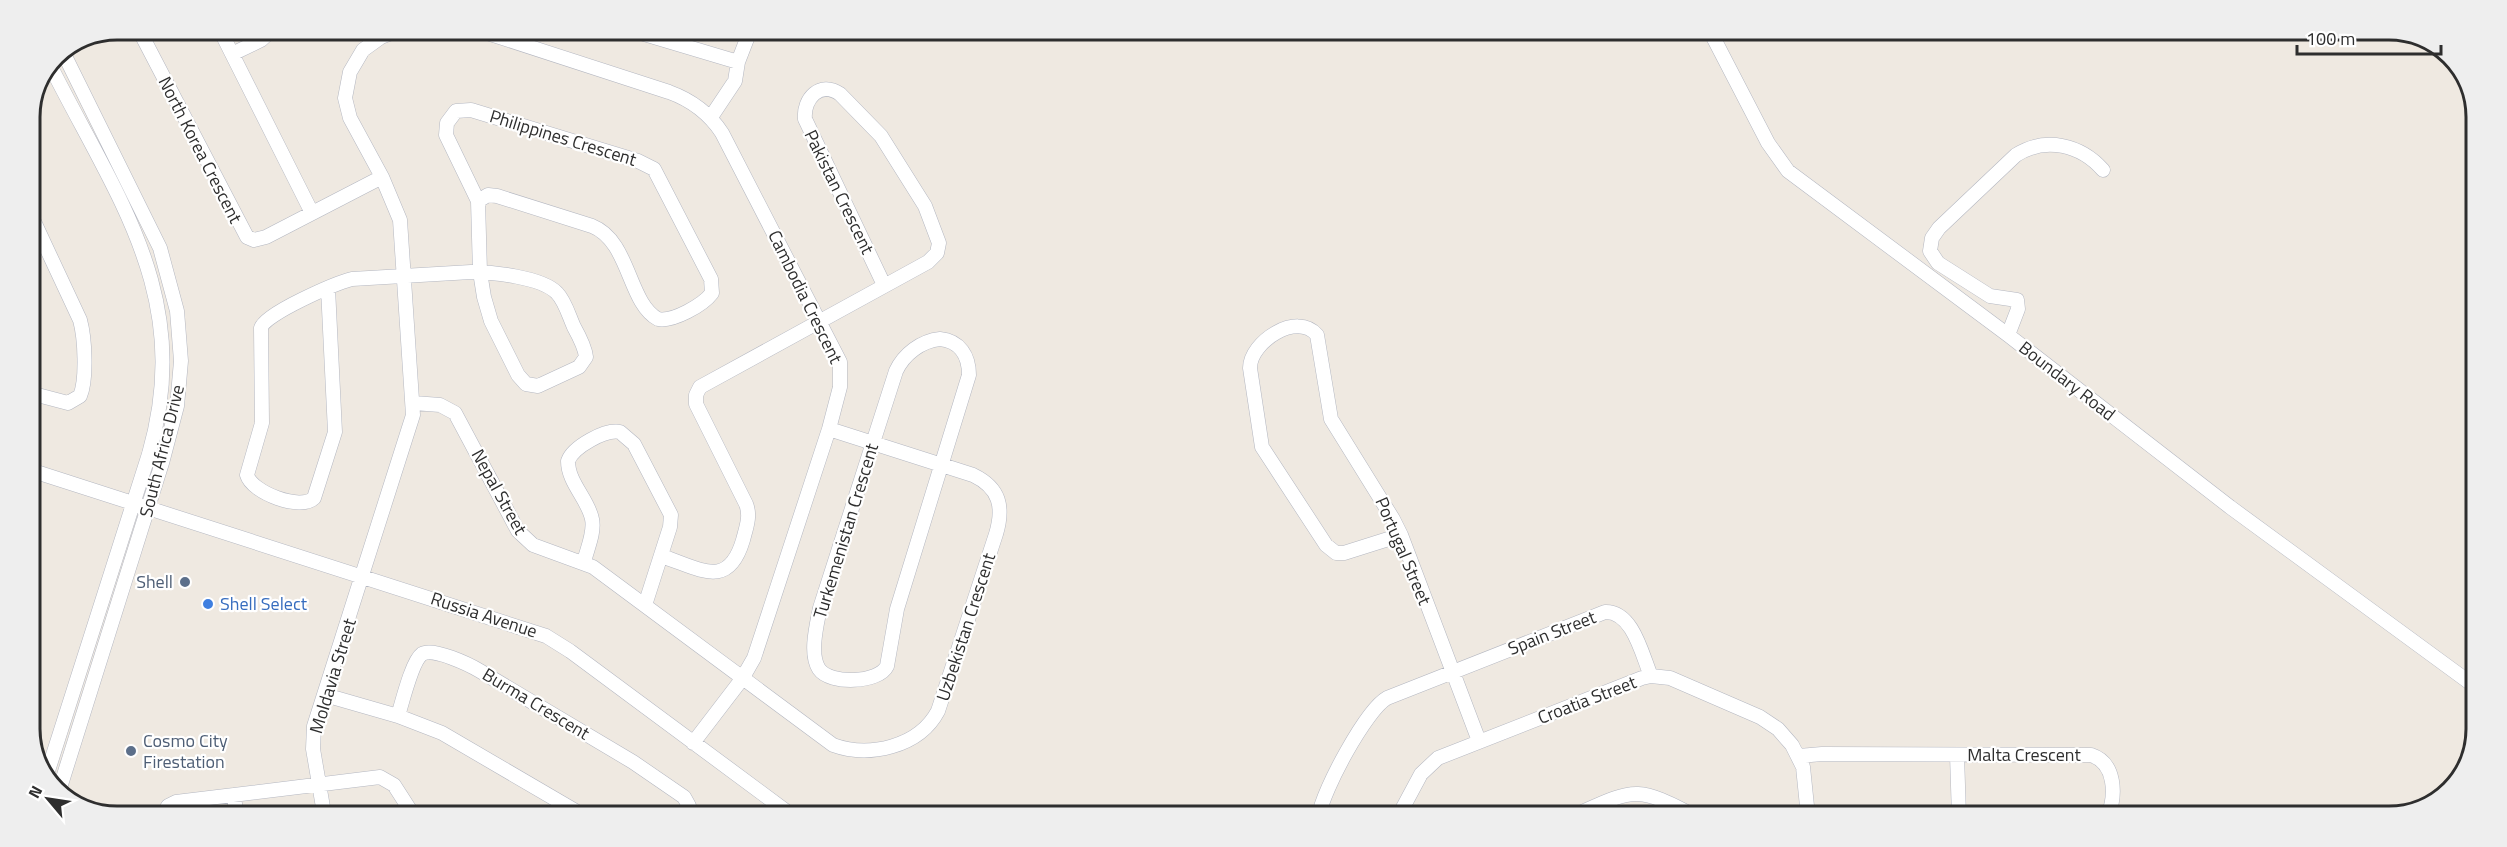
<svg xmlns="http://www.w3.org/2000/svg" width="2507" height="847" font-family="'Titillium Web',sans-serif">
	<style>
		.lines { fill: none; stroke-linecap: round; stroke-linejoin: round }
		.minor-casing { stroke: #b4b7c1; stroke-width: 15 }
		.minor { stroke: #fff; stroke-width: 14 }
		.service-dot { fill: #5c6f8a; stroke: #fff; stroke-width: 2 }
		.shop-dot { fill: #3f7fe0; stroke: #fff; stroke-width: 2 }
		.labels { text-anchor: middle; stroke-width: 4.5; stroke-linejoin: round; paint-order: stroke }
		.street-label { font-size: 18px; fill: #2e2e2e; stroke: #fff }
		.service-label { font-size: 18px; fill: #4e5e75; stroke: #fff; text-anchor: end }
		.shop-label { font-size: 18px; fill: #366cbe; stroke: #fff; text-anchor: start }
		.rim { fill: none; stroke: #2e2e2e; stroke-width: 3 }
	</style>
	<rect width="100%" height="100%" fill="#efe9e1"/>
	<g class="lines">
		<defs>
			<path id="minor" d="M 139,30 L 247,237 L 254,240 L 266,237 L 382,177
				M 220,30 L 312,213
				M 481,31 L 669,92 C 691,100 709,113 722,133 L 840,362 L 840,387 L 829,429 L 754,658 L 742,679 L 693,743
				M 634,31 L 738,62
				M 1711,33 L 1768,143 L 1788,171 L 2008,335 L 2230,507 L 2473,685
				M 232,54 L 261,40 L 272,30
				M 711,117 L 735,81 L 738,62 L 750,31
				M 30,213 L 80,320 C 85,338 87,380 80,396 L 68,403 L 30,393
				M 328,288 L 335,432 L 314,498 C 301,511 252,493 247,475 L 262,423 L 261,328 C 264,314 336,283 352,279 L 471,272 C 491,272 542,277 557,293 C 565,301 569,316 574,327 C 579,336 585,347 586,357 L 579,367 L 538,386 L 526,384 L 518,375 L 491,321 L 484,297 L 480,272 L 478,201 L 446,135 L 447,123 L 456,111 L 471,110 L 638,161 L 654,169 L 711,279 L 712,293 C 703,305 673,322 658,319 C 628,303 630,241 592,226 L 497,196 L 488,195 L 478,201
				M 2008,335 L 2018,309 L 2017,300 L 1990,296 L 1938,263 L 1930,251 L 1932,238 L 1939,228 L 2016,155 C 2046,136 2081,145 2103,170
				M 940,339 C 960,341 969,356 969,375 L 897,609 L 887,666 C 879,683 830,685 819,669 C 809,654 817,624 820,608 L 896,371 C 904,354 921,341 940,339 Z
				M 414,403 L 440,405 L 455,413 L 518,531 L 533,545 L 593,567 L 833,745 C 869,758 919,747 938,711 L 996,534 C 1004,507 1000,488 973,475 L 829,429
				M 30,470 L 546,636 L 570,651 L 790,814
				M 1401,535 L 1344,553 L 1336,553 L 1326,545 L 1262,447 L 1250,368 C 1250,342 1297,311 1317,335 L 1331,419 L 1393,519 L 1401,535 L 1479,741
				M 661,556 C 699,568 728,591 743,540 C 746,528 751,516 746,504 L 696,404 L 696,395 L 700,387 L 928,262 L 937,253 L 939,243 L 925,206 L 881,136 L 840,94 C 820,80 803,99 805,119 L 884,285
				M 584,562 C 587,549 595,532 592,519 C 588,499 568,483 568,461 C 573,447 605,429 620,432 L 634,444 L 671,515 L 670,527 L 645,605
				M 325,695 L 398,716 L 442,733 L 579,813
				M 398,716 C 402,703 412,661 422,654 C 433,647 470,665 480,671 L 633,762 L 684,797 L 689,806 L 689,814
				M 1957,755 L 1959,816
				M 1799,756 L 1822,754 L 2091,755 C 2116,763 2116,795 2108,816
				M 46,777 L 149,454 C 194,297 118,200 51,67
				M 59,791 L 162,463 L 177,406 L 181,361 L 177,311 L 160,248 L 63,52
				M 234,795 L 236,813
				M 2434,802 L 2447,793
				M 164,813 L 168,806 L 176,802 L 380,777 L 394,785 L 412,813
				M 324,813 L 313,749 L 314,726 L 413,415 L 400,220 L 382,177 L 350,118 L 345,98 L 350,72 L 363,50 L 381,37 L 397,31
				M 1319,815 C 1323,790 1366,710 1387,698 L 1605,612 C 1633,611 1642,655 1651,676
				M 1399,815 L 1421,774 L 1438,758 L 1642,678 L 1651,676 L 1670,678 L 1760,717 L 1778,729 L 1792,745 L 1803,767 L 1808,816
				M 1575,815 C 1593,808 1618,793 1638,794 C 1657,795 1678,808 1695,816"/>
		</defs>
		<use href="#minor" class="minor-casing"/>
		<use href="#minor" class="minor"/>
	</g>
	<g class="service-dot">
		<circle cx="185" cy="582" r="6"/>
		<circle cx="131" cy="751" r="6"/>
	</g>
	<circle class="shop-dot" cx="208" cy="604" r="6"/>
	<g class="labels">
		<g class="street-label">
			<text transform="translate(563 138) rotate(17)" y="6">Philippines Crescent</text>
			<text transform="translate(200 150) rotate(63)" y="6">North Korea Crescent</text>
			<text transform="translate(839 192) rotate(64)" y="6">Pakistan Crescent</text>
			<text transform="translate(805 297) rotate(64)" y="6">Cambodia Crescent</text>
			<text transform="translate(2067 381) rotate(38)" y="6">Boundary Road</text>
			<text transform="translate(162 451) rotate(-76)" y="6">South Africa Drive</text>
			<text transform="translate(499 492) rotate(61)" y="6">Nepal Street</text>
			<text transform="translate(846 531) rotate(-73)" y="6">Turkemenistan Crescent</text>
			<text transform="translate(1403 551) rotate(67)" y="6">Portugal Street</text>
			<text transform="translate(484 615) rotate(18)" y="6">Russia Avenue</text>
			<text transform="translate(966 627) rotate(-72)" y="6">Uzbekistan Crescent</text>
			<text transform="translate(1552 633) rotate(-21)" y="6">Spain Street</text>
			<text transform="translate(333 676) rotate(-73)" y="6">Moldavia Street</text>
			<text transform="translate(1587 700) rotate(-21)" y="6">Croatia Street</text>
			<text transform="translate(536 704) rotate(31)" y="6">Burma Crescent</text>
			<text x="2024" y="761">Malta Crescent</text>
		</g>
		<g class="service-label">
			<text x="173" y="588">Shell</text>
			<text x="143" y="747" text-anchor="start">Cosmo City<tspan x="143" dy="21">Firestation</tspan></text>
		</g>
		<g class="shop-label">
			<text x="220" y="610">Shell Select</text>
		</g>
	</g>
	<path d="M0 0H2507V847H0ZM117 40H2389A77 77 0 0 1 2466 117V729A77 77 0 0 1 2389 806H117A77 77 0 0 1 40 729V117A77 77 0 0 1 117 40Z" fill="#eee" fill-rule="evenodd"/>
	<path class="rim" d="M117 40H2389A77 77 0 0 1 2466 117V729A77 77 0 0 1 2389 806H117A77 77 0 0 1 40 729V117A77 77 0 0 1 117 40Z"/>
	<g transform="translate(48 799) rotate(299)" stroke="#ffffff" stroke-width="4.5" paint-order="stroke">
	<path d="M0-4.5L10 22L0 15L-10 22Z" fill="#2e2e2e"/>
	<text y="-9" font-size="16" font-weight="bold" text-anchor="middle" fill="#2e2e2e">N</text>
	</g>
	<path d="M2297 45v9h144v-9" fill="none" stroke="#2e2e2e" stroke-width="3"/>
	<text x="2306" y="45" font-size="18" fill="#2e2e2e" stroke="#ffffff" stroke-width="4.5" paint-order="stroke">100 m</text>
</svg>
